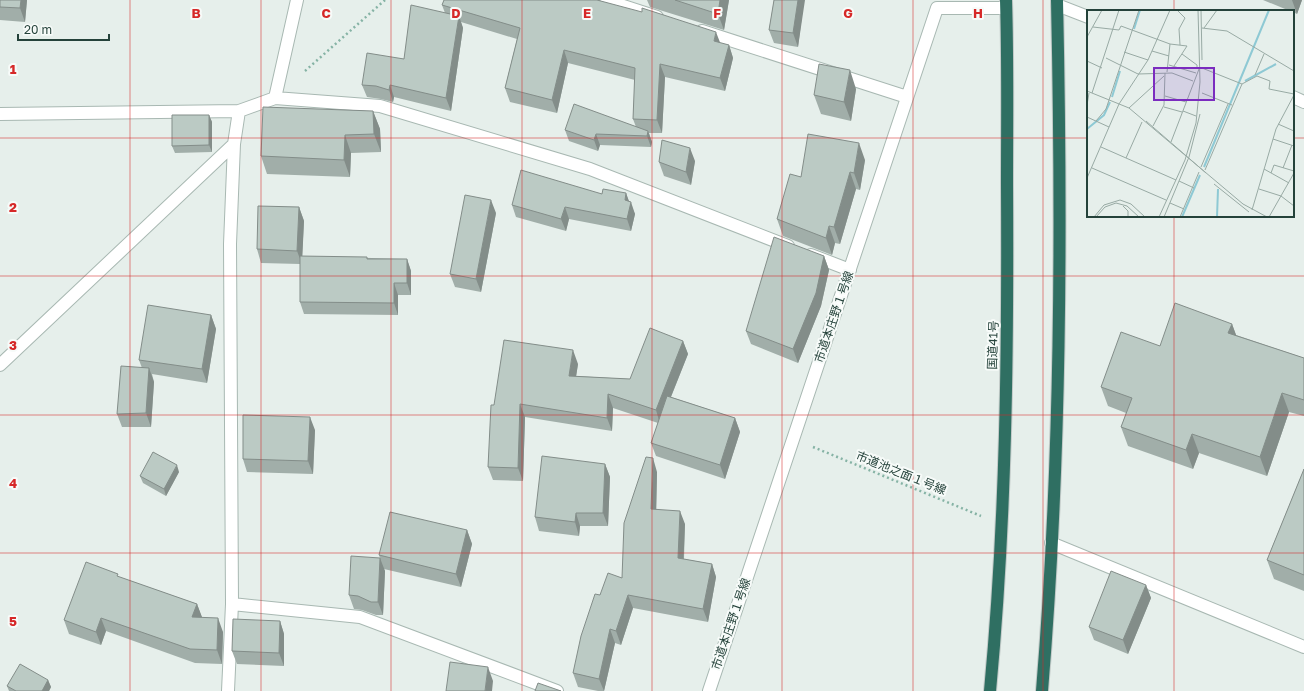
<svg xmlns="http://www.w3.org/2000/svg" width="1304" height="691" font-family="'Golos Text','Noto Sans JP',sans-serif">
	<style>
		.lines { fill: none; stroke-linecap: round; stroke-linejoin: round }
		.street-casing { stroke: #a8b8b2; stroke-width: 14 }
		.highway-casing { stroke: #c2cac8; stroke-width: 14 }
		.path { stroke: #86b3a5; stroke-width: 2.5; stroke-dasharray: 2 3; stroke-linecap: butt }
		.street { stroke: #fff; stroke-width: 12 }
		.highway { stroke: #2f6f62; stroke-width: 12 }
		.wall { fill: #a1aea9 }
		.shaded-wall { fill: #838d89 }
		.building { fill: #bbcac4; stroke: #838d89 }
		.grid { fill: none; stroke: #d62828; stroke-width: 1; stroke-opacity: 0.55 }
		.labels { text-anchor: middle; stroke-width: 4; stroke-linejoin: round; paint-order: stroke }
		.street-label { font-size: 12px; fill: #24423a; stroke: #f7fbf9 }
		.inset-river { fill: none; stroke: #8ec9d4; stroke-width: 2 }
		.inset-road { fill: none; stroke: #98aaa4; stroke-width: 1 }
		.view { fill: #7b2cbf; fill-opacity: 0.15; stroke: #7b2cbf; stroke-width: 2 }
		.inset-edge { fill: none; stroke: #24423a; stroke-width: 2 }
		.grid-label { font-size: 13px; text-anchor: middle; font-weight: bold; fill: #d62828; stroke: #f7fbf9; stroke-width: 4; stroke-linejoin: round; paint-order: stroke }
	</style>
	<rect width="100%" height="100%" fill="#e6efeb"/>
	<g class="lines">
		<defs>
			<path id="street" d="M 605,0 L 657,17
				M 1057,5 L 1088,17
				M 702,31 L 907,97
				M 1293,97 L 1304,102
				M 275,98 L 297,0
				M 0,114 L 239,111 L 275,98 L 380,106 L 590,169 L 788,246
				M 811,255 L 850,270
				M 0,365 L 234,144
				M 1051,543 L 1304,647
				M 232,604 L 360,617 L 557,691
				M 228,691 L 232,604 L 230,244 L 234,144 L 239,111
				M 709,691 L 937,8 L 1006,8"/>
			<path id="highway" d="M 990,691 C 1006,523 1008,353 1007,184 C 1007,123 1008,61 1006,0
				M 1042,691 C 1061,461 1062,230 1057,0"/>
		</defs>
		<use href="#street" class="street-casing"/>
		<use href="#highway" class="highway-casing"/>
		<path class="path" d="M 305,71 L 385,0
			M 813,447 L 981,516"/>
		<use href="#street" class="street"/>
		<use href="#highway" class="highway"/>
	</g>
	<path class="wall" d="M 0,0 L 27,0 L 25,22 L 0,20 Z
		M 444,0 L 600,0 L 601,1 L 720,43 L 729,45 L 733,58 L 725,91 L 665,77 L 662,133 L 649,133 L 652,142 L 651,147 L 600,145 L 598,151 L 569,141 L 565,130 L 636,127 L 633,119 L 635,80 L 568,63 L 557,113 L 510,102 L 505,88 L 517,39 L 461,22 L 463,28 L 451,111 L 394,97 L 393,102 L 381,99 L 367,97 L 362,85 L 404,59 L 445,13 L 442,5 Z
		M 647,0 L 729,0 L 724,30 L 650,7 Z
		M 774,0 L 804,0 L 798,47 L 774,43 L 769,30 Z
		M 1263,0 L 1302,0 L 1297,14 L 1293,12 L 1293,11 L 1290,11 Z
		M 856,89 L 851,121 L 821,114 L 814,95 Z
		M 373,111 L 380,129 L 381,152 L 351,153 L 350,177 L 267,174 L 261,156 Z
		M 209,115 L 212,122 L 212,152 L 175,153 L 172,146 Z
		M 865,160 L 860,190 L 856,189 L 840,244 L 835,243 L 832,255 L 783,236 L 777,219 L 801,177 Z
		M 695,161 L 691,185 L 664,176 L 659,162 Z
		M 626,193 L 629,202 L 635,214 L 631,231 L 569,219 L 566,231 L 516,217 L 512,205 L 602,194 Z
		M 299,207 L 304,221 L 302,256 L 407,259 L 411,271 L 411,295 L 398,295 L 398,315 L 304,314 L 300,302 L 300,264 L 261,263 L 257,249 Z
		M 496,213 L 481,292 L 455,287 L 450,274 Z
		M 824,256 L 829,270 L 821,306 L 798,363 L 751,344 L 746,331 Z
		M 211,315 L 216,329 L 207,383 L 152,374 L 154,382 L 151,427 L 122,427 L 117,414 L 142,368 L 139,360 Z
		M 1232,324 L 1236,335 L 1304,358 L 1304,416 L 1289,412 L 1267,476 L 1199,453 L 1193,469 L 1128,446 L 1121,427 L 1126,413 L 1108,406 L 1101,387 L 1160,346 Z
		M 683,341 L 688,354 L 671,397 L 735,418 L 740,432 L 725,479 L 656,456 L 651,443 L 658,423 L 613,408 L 612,431 L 525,417 L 523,481 L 493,480 L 488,467 L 494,405 L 578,364 L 576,376 L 630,379 Z
		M 315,430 L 313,474 L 247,472 L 243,459 Z
		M 605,464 L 610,477 L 608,526 L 580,526 L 579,536 L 539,531 L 535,517 Z
		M 1304,469 L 1304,591 L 1274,579 L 1267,560 Z
		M 179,472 L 166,496 L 143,483 L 140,476 Z
		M 657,472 L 656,509 L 685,524 L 684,559 L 712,564 L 716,577 L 708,622 L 633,608 L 621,645 L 615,643 L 604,691 L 598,691 L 578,687 L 573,673 L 600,595 L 622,578 Z
		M 467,530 L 472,544 L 461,587 L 384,569 L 385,571 L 383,615 L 376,615 L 362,610 L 354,609 L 349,595 L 380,558 L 379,555 Z
		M 119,577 L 197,604 L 202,618 L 223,632 L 222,664 L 195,663 L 106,631 L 101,645 L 69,634 L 64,620 Z
		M 1146,585 L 1151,598 L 1128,654 L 1094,640 L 1089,627 Z
		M 280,621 L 284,634 L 284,666 L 237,664 L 232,651 Z
		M 48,680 L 51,687 L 49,691 L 9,691 L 7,686 Z"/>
	<path class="shaded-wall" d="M 21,0 L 27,0 L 25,22 L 20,8 Z
		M 720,0 L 729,0 L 724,30 L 718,14 Z
		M 798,0 L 805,0 L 798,47 L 793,33 Z
		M 1292,0 L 1302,0 L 1297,14 Z
		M 459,16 L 463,28 L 451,111 L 446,98 Z
		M 716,32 L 721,45 L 714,41 Z
		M 729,45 L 733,58 L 725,91 L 720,78 Z
		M 564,50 L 568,63 L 557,113 L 552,100 Z
		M 660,64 L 665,77 L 662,133 L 657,120 Z
		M 850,70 L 856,89 L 851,121 L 844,102 Z
		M 390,85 L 394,97 L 393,102 L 389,90 Z
		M 373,111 L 380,129 L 381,152 L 374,134 Z
		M 209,115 L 212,122 L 212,152 L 209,145 Z
		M 648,131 L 652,142 L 651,147 L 647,136 Z
		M 596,134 L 600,145 L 598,151 L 594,140 Z
		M 345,135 L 351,153 L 350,177 L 344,160 Z
		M 859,143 L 865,160 L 860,190 L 854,173 Z
		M 690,148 L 695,161 L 691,185 L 686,172 Z
		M 850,172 L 856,189 L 840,244 L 834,227 Z
		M 626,193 L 630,204 L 631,202 L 635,214 L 631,231 L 627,219 L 625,200 Z
		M 491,200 L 496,213 L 481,292 L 476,279 Z
		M 299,207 L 304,221 L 302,264 L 297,251 Z
		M 565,207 L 569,219 L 566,231 L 561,219 Z
		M 829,226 L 835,243 L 832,255 L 826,238 Z
		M 824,256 L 829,270 L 821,306 L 798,363 L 793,349 Z
		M 407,259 L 411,271 L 411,295 L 407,283 Z
		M 394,283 L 398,295 L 398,315 L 394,303 Z
		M 211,315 L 216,329 L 207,383 L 202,369 Z
		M 1232,324 L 1239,343 L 1228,333 Z
		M 683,341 L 688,354 L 660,424 L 656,410 Z
		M 573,350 L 578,364 L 574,390 L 569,376 Z
		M 149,368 L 154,382 L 151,427 L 146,413 Z
		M 1282,393 L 1289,412 L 1267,476 L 1260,457 Z
		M 608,394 L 613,408 L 612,431 L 607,418 Z
		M 520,404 L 525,417 L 523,481 L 518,468 Z
		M 310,417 L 315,430 L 313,474 L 308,461 Z
		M 735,418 L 740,432 L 725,479 L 720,465 Z
		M 1192,434 L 1199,453 L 1193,469 L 1186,450 Z
		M 653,458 L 657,472 L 656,523 L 651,509 Z
		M 605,464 L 610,477 L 608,526 L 603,513 Z
		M 177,465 L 179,472 L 166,496 L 164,489 Z
		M 680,511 L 685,524 L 683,571 L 678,558 Z
		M 576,513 L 580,526 L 579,536 L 575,522 Z
		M 467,530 L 472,544 L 461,587 L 456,574 Z
		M 380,558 L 385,571 L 383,615 L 378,602 Z
		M 712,564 L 716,577 L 708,622 L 703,609 Z
		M 1146,585 L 1151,598 L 1128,654 L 1123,640 Z
		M 628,595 L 633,608 L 621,645 L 616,631 Z
		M 197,604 L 202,617 L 197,631 L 192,617 Z
		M 101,618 L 106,631 L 101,645 L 96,632 Z
		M 218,618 L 223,632 L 222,664 L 217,650 Z
		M 280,621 L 284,634 L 284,666 L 279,653 Z
		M 610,629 L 615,643 L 604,691 L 599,679 Z
		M 488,667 L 493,681 L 492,691 L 485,691 Z
		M 48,680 L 51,687 L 49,691 L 42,691 Z"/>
	<path class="building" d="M 0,0 L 21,0 L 20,8 L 0,7 Z
		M 444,0 L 597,0 L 642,12 L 642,8 L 716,32 L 714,41 L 729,45 L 720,78 L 660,64 L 657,120 L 633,119 L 635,68 L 564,50 L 552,100 L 505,88 L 520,28 L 442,5 Z
		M 675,0 L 720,0 L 718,14 Z
		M 774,0 L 798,0 L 793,33 L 769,30 Z
		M 411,5 L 459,16 L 446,98 L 390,85 L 389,90 L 376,86 L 362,85 L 367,53 L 404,59 Z
		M 819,64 L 850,70 L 844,102 L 814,95 Z
		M 574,104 L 648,131 L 647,136 L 596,134 L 594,140 L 565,130 Z
		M 263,107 L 373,111 L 374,134 L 345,135 L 344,160 L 261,156 Z
		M 172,115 L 209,115 L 209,145 L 172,146 Z
		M 808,134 L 859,143 L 854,173 L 850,172 L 834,227 L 829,226 L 826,238 L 777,219 L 790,174 L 801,177 Z
		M 662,140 L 690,148 L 686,172 L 659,162 Z
		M 521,170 L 602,194 L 603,189 L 626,193 L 625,200 L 631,202 L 627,219 L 565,207 L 561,219 L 512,205 Z
		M 465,195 L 491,200 L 476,279 L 450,274 Z
		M 258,206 L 299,207 L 297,251 L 257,249 Z
		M 774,237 L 824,256 L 816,293 L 793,349 L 746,331 Z
		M 300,256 L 367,257 L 367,259 L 407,259 L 407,283 L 394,283 L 394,303 L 300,302 Z
		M 1175,303 L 1232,324 L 1228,333 L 1304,358 L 1304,400 L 1282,393 L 1260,457 L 1192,434 L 1186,450 L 1121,427 L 1132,398 L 1101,387 L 1121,332 L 1160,346 Z
		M 148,305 L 211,315 L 202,369 L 139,360 Z
		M 650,328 L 683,341 L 656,410 L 608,394 L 607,418 L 520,404 L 518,468 L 488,467 L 491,405 L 494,405 L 504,340 L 573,350 L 569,376 L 630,379 Z
		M 121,366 L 149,368 L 146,413 L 117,414 Z
		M 667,396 L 735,418 L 720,465 L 651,443 Z
		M 243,415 L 310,417 L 308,461 L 243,459 Z
		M 153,452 L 177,465 L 164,489 L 140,476 Z
		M 542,456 L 605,464 L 603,513 L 576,513 L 575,522 L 535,517 Z
		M 646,457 L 653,458 L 651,509 L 680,511 L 678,558 L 712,564 L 703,609 L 628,595 L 616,631 L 610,629 L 599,679 L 573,673 L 581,636 L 595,594 L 600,595 L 608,573 L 622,578 L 624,523 Z
		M 1304,469 L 1304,575 L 1267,560 Z
		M 390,512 L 467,530 L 456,574 L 379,555 Z
		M 351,556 L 380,558 L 378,602 L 371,602 L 358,596 L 349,595 Z
		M 86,562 L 118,574 L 117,576 L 197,604 L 192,617 L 218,618 L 217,650 L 190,649 L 101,618 L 96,632 L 64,620 Z
		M 1111,571 L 1146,585 L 1123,640 L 1089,627 Z
		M 233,619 L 280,621 L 279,653 L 232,651 Z
		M 450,662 L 488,667 L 485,691 L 446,691 Z
		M 20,664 L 48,680 L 42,691 L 16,691 L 7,686 Z
		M 538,683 L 561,691 L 535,691 Z"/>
	<path class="grid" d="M 130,0 L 130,691M 261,0 L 261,691M 391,0 L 391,691M 522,0 L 522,691M 652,0 L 652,691M 782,0 L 782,691M 913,0 L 913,691M 1043,0 L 1043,691M 1174,0 L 1174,11M 0,138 L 1088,138M 1293,138 L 1304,138M 1174,216 L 1174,691M 0,276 L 1304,276M 0,415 L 1304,415M 0,553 L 1304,553"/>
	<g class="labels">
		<g class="street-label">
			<text transform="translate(834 317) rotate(-71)" y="4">市道本庄野１号線</text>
			<text transform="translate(993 345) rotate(-88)" y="4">国道41号</text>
			<text transform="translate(901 473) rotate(22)" y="4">市道池之面１号線</text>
			<text transform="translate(731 624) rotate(-71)" y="4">市道本庄野１号線</text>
		</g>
	</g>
	<g transform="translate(1087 10)">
		<rect width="207" height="207" fill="#e6efeb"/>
		<path class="inset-river" d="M 47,19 L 53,0M 158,71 L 189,54M 25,87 L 33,61M 0,119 L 17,105 L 23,92M 117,157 L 182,0M 95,207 L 113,165M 130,207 L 131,179"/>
		<path class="inset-road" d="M 90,0 L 98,8 L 92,19 L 93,35M 114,0 L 115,50M 6,17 L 32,20 L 34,16 L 83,34 L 100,36 L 87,56M 115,18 L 140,21 L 207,61M 117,18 L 130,0M 0,27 L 15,0M 65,41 L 82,46M 37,42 L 61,50M 95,44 L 110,55 L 110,59M 19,48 L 51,64 L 85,63 L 106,71M 0,51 L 15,58M 82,55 L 109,63M 115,58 L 155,74 L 170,66 L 183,71 L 182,79 L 207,84M 80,62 L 83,34M 168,65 L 177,44M 0,81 L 42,98 L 156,194 L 180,207M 5,83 L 32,0M 115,83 L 145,95M 78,86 L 99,92M 0,95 L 2,83M 77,97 L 95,102M 42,98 L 77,66M 96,101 L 109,106M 0,107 L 22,117M 9,111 L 19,99 L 52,0M 59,111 L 119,163M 191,114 L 207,121M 66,116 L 77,95 L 78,63M 186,129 L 207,136M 84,132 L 112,59M 14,137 L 89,170M 39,148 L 55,112M 114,157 L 141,94M 5,158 L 79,190M 196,158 L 205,135M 177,159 L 202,173M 118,160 L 155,74M 184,163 L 187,155 L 207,161M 0,168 L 32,94 L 61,50 L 83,0M 92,171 L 107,178M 127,174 L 162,202M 172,179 L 194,186 L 207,196M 83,193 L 97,199M 36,196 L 41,201 L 41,207M 165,200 L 189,119 L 207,85M 7,207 L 17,195 L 33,190 L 44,194 L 58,207M 9,207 L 18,197 L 29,193 L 40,196 L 52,207M 72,207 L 98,150 L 109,113 L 113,72 L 111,0M 77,207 L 102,147 L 113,104M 93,207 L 112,162M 182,207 L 207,163"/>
		<path class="view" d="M 67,58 L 127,58 L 127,90 L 67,90 Z"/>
		<rect width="207" height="207" class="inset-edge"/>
	</g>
	<g class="grid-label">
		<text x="196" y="18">B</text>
		<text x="326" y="18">C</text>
		<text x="456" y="18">D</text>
		<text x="587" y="18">E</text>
		<text x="717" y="18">F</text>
		<text x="848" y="18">G</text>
		<text x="978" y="18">H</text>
		<text x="13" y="74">1</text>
		<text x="13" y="212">2</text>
		<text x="13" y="350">3</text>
		<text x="13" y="488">4</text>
		<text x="13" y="626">5</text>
	</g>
	<path d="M18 34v6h91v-6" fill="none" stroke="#24423a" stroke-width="2"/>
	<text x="24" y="34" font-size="12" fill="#24423a" stroke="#f7fbf9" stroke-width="3" paint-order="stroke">20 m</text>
</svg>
